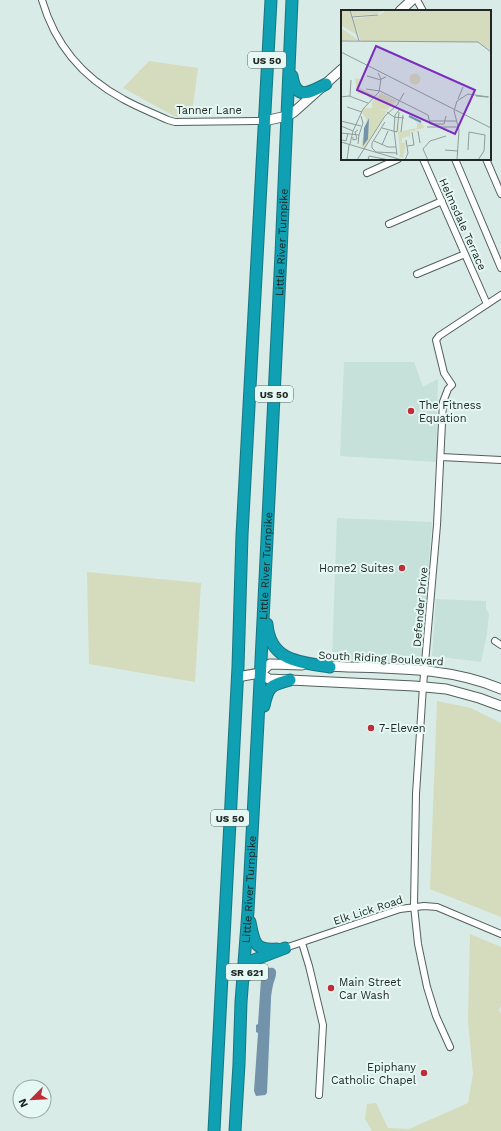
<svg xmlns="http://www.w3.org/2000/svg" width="501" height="1131" font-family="'Work Sans',sans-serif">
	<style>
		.built { fill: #c6e1da }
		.green { fill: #d5dbbd }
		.water { fill: #7393ab }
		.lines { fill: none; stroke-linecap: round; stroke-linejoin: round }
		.street-casing { stroke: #51605c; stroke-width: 8 }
		.secondary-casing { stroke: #51605c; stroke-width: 11 }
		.highway-casing { stroke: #167681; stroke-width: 13 }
		.street { stroke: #fff; stroke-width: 6 }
		.secondary { stroke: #fff; stroke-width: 9 }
		.highway { stroke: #10a0b3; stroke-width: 11 }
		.poi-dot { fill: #be2e39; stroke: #e6f8f3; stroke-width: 1.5 }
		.labels { text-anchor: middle; stroke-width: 4; stroke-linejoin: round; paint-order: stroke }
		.shield { fill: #e6f8f3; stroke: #5b6663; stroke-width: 1 }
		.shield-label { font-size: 10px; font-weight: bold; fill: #202725 }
		.street-label { font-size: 11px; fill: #202725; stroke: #e6f8f3 }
		.poi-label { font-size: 11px; fill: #202725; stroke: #e6f8f3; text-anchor: start }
		.inset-river { fill: none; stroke: #7393ab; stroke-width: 2 }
		.inset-road { fill: none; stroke: #8f9d99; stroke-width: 1 }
		.view { fill: #7b2cbf; fill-opacity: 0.15; stroke: #7b2cbf; stroke-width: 2 }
		.inset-edge { fill: none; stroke: #202725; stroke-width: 2 }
	</style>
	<rect width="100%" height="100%" fill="#d9ebe6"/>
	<path class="built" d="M 344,362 L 414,362 L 423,387 L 438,379 L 436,462 L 340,456 Z
		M 337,518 L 432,522 L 421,662 L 418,666 L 382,664 L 358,660 L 332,658 Z
		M 436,599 L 486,601 L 486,609 L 489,614 L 487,634 L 481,662 L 432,656 Z"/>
	<path class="green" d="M 149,61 L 198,68 L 192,113 L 176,117 L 123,88 Z
		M 87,572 L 201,583 L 195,682 L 89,664 Z
		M 437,701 L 471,708 L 501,723 L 501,917 L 430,889 Z
		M 470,934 L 501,947 L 501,1006 L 499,1010 L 501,1014 L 501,1131 L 372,1131 L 365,1119 L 367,1104 L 376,1103 L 388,1128 L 409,1129 L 468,1103 L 473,1074 L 468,1021 Z"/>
	<path class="water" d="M 268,968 C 281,966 275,978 273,985 C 272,990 271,995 271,999 L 267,1093 L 265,1095 L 256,1096 L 254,1091 L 258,1033 L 256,1032 L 256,1025 L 258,1024 L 261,979 L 262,975 Z"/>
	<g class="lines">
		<defs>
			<path id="street" d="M 42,0 C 55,45 82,77 123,99 C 137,107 153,113 168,120 L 175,122 L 264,121
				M 417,0 L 423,11
				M 423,159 L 487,304
				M 455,159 L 501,268
				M 486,159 L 501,194
				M 367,173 L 398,159
				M 389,224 L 442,201
				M 417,274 L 465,254
				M 441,457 L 501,460
				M 495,641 L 501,645
				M 302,943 L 309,966 L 323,1025 L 319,1095
				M 285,948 L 400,909 L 424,906 L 437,907 L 501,934
				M 450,1047 L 436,1016 L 427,987 L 418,944 L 414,906 L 416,794 L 423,686 L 437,525 L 443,402 L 448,389 L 452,385 L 444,373 L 436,340 L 439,336 L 501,295"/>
			<path id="secondary" d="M 400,11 L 412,0
				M 264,121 L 287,116 L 294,112 L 342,69
				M 323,666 C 383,669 445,665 501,689
				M 260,673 L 269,679 L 414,686 L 446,689 L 479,698 L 501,706
				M 237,677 L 260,673 L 270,664 L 302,665"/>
			<g id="highway">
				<path d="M 292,76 C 296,101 309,93 326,84"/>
				<path d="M 267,624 C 270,662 301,662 330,667"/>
				<path d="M 264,706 C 268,686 271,685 290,680"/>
				<path d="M 250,922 C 254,942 254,951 277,949"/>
				<path d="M 247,975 L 248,968 L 251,961 L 285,948"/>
				<path d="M 214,1131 L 238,667 L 242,535 L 271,0"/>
				<path id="s1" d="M 235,1131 L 239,1064 L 241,1002 L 248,911 L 258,722 L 281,254 L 292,0"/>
			</g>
		</defs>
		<use href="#street" class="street-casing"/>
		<use href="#secondary" class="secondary-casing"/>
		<use href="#highway" class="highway-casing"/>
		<use href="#street" class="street"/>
		<use href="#secondary" class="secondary"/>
		<use href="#highway" class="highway"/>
	</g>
	<g class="poi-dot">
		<circle cx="411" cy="411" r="4"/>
		<circle cx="402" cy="568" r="4"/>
		<circle cx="371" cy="728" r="4"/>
		<circle cx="331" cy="988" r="4"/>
		<circle cx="424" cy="1073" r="4"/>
	</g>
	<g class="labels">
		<g class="shield">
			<rect x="248" y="52" width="38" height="16" rx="3"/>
			<rect x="255" y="386" width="38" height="16" rx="3"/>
			<rect x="211" y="810" width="38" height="16" rx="3"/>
			<rect x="226" y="964" width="42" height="16" rx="3"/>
		</g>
		<g class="shield-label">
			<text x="267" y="64">US 50</text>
			<text x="274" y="398">US 50</text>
			<text x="230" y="822">US 50</text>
			<text x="247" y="976">SR 621</text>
		</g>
		<g class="street-label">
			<text x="209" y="114">Tanner Lane</text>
			<text transform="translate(463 224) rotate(66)" y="4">Helmsdale Terrace</text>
			<text dy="4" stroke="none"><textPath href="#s1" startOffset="890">Little River Turnpike</textPath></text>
			<text dy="4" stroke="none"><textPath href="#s1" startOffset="566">Little River Turnpike</textPath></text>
			<text transform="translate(420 607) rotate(-85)" y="4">Defender Drive</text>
			<text transform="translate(381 658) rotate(3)" y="4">South Riding Boulevard</text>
			<text dy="4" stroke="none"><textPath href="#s1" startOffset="242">Little River Turnpike</textPath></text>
			<text transform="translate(368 910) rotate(-18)" y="4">Elk Lick Road</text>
		</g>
		<g class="poi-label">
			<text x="419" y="409">The Fitness<tspan x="419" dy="13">Equation</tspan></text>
			<text x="394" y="572" text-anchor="end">Home2 Suites</text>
			<text x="379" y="732">7-Eleven</text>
			<text x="339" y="986">Main Street<tspan x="339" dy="13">Car Wash</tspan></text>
			<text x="416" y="1071" text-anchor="end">Epiphany<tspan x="416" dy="13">Catholic Chapel</tspan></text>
		</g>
	</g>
	<g transform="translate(341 10)">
		<rect width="150" height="150" fill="#d9ebe6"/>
		<path d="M 0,0 L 9,0 L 16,25 L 0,15 ZM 10,0 L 44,0 L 36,4 L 12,6 ZM 46,0 L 150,0 L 150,41 L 138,32 L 20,31 L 12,9 L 38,5 ZM 0,18 L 16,29 L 17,30 L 0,31 ZM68.5 69a5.5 5.5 0 1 1 11 0a5.5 5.5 0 1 1-11 0ZM 14,68 L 23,70 L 19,72 L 19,78 L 34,85 L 29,89 L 26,85 L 16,83 ZM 40,83 L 56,91 L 46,100 L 36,99 L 46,101 L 24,138 L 20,136 L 26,110 L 21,103 L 23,98 L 31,98 L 31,92 ZM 58,109 L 58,122 L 76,118 L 76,113 L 81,113 L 83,118 L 74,120 L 74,123 L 73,121 L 69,121 L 69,129 L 68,126 L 61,128 L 61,133 L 65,132 L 62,148 L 58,147 L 59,144 L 57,122 Z" fill="#d5dbbd"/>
		<path d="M 28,108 L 27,129 L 22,136 L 23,118 Z" fill="#7393ab"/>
		<path class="inset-river" d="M 68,106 L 80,112"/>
		<path class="inset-road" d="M 9,0 L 18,31M 11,7 L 37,5M 0,31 L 137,32 L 150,42M 0,42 L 150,118M 37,63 L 40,69 L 45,67M 26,66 L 40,70M 25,79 L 39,81 L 87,105 L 89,114 L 103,114 L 105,106M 9,86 L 10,70M 135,86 L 147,87M 0,87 L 8,86 L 27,93M 117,89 L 122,77M 6,97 L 21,102M 46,102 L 53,107 L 63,108M 0,111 L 20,116M 88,111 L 116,111M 44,112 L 31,133 L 31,138 L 35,142 L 56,143M 0,116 L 12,121M 86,117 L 118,117M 41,118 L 56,122 L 58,102M 77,121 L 79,133M 60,122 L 62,105M 128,122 L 144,125 L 143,141 L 137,150M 0,123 L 18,125 L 17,134M 18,125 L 22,113 L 20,106M 12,127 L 12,130 L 16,129 L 14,122 L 17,120M 1,130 L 5,131 L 7,123M 33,131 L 47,137 L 55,137M 0,132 L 61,150M 9,134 L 12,121 L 22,99 L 38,82 L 40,69M 41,135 L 47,121M 66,136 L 73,135 L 71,122M 104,140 L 117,141M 127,140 L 128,122M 56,145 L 53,120 L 54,105 L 59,99M 6,150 L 8,135M 16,150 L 44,106 L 56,95 L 63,83M 27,150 L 28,146 L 48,150M 64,150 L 67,143 L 65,130M 87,150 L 82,139 L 89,131 L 105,126M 116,150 L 118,120 L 113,101 L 116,91 L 127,84 L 148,87"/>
		<path class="view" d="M 35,36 L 134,80 L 114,124 L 16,80 Z"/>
		<rect width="150" height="150" class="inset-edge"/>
	</g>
	<g transform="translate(32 1099) rotate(246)"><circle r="19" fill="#e6f8f3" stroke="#97a4a1"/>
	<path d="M0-3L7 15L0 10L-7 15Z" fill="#be2e39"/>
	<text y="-6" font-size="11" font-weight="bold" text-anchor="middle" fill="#202725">N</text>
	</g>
</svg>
